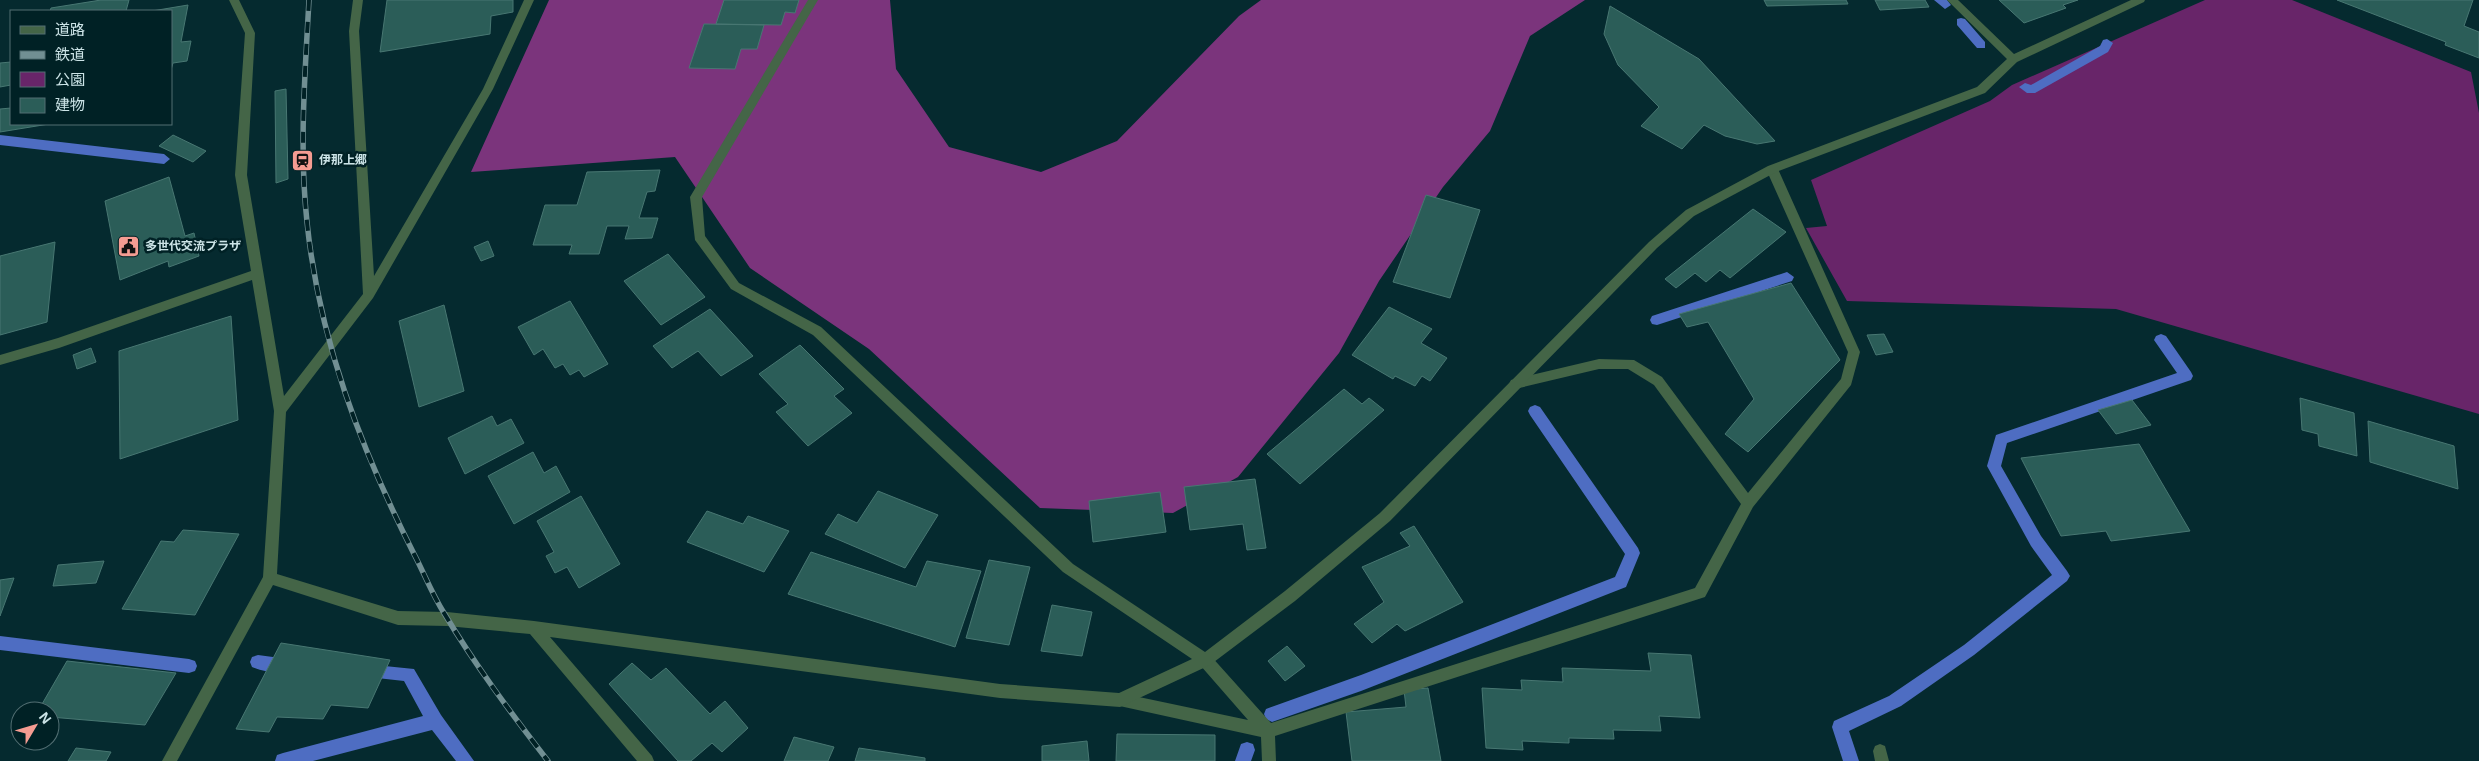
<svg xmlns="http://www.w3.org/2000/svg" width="2479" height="761" font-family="Arial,'Noto Sans JP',sans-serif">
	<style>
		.green { fill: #682569 }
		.forest { fill: #7b347c }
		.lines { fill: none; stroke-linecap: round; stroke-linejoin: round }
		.stream { fill: #4e6dc2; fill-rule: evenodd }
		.building { fill: #2b5d58; stroke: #487772 }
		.lane { fill: #446547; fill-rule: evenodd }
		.street { fill: #446547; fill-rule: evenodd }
		.rail-casing { stroke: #718f93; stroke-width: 5.5 }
		.rail { stroke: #002125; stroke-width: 4; stroke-dasharray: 11; stroke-linecap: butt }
		.labels { text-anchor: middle; stroke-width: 5; stroke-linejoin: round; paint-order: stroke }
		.poi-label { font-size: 12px; font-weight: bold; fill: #cce4e7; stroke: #002125; text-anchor: start }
	</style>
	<rect width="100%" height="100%" fill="#052a2f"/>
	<path class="green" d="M 2205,0 L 2292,0 L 2471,72 L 2479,113 L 2479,414 L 2116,309 L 1847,301 L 1806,228 L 1827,226 L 1811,180 L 1990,101 L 2012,85 Z"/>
	<path class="forest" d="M 549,0 L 890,0 L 896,69 L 949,147 L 1041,172 L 1117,141 L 1239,16 L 1261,0 L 1585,0 L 1530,36 L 1490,131 L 1443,187 L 1379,281 L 1339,353 L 1238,477 L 1173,513 L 1040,508 L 869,349 L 750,268 L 675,157 L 471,172 Z"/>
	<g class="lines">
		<path class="stream" d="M 1934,0 L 1947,0 L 1951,5 L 1945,9 Z
			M 1961,18 L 1965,19 L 1985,42 L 1985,48 L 1977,48 L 1957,25 L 1957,19 Z
			M 2107,39 L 2113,43 L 2108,52 L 2035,93 L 2027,93 L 2019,87 L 2025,83 L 2031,85 L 2100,46 L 2103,40 Z
			M 0,135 L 164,154 L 170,159 L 164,164 L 0,145 Z
			M 1787,272 L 1794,277 L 1792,281 L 1657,325 L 1652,324 L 1650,320 L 1652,316 Z
			M 2161,334 L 2166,336 L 2191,372 L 2193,376 L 2191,380 L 2007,443 L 2001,466 L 2041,536 L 2067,571 L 2070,576 L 2067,581 L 1974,655 L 1901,706 L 1849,731 L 1859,761 L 1843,761 L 1832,727 L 1834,721 L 1889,696 L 1964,645 L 2052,575 L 2031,546 L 1987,466 L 1996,435 L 2177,373 L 2154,340 L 2156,336 Z
			M 1535,405 L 1540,407 L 1638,548 L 1640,553 L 1626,587 L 1361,691 L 1272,722 L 1266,719 L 1264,714 L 1266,709 L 1361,675 L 1615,577 L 1625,554 L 1530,415 L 1528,411 L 1530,407 Z
			M 0,636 L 189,659 L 195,661 L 197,666 L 195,671 L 189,673 L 0,650 Z
			M 258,655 L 295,660 L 297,665 L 295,670 C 284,675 263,672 252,667 L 250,662 L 252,657 Z
			M 365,664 L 414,669 L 441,715 L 474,761 L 456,761 L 432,730 L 313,761 L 275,761 L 277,755 L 283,753 L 423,716 L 404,681 L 359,676 L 357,671 L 359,666 Z
			M 1247,742 L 1253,744 L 1255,750 L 1251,761 L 1235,761 L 1241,744 Z"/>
	</g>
	<path class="building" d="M 101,0 L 129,0 L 126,11 L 50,11 L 51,8 Z
		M 387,0 L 513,0 L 513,12 L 491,16 L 490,34 L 380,52 Z
		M 724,0 L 799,0 L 795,13 L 785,12 L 781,25 L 716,24 Z
		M 1764,0 L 1846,0 L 1848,4 L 1767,6 Z
		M 1875,0 L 1925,0 L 1929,7 L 1880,10 Z
		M 1999,0 L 2078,0 L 2063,5 L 2066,8 L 2024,23 Z
		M 2337,0 L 2473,0 L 2464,26 L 2479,32 L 2479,58 L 2445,45 L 2446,42 Z
		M 188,5 L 181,42 L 191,41 L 187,61 L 173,63 L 171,70 L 171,11 L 152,11 Z
		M 1610,6 L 1699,59 L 1775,141 L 1757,144 L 1725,136 L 1704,125 L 1682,149 L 1641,126 L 1659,107 L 1618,65 L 1604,34 Z
		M 704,24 L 764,25 L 757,49 L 741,49 L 735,69 L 689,68 Z
		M 11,62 L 11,85 L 0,87 L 0,63 Z
		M 286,89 L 288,179 L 276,183 L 275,91 Z
		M 11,108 L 11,124 L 49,124 L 0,132 L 0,109 Z
		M 173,135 L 206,151 L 193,162 L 159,146 Z
		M 660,170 L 655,191 L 647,192 L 639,218 L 658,218 L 652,238 L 625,239 L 629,226 L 607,226 L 599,254 L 569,254 L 572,245 L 533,245 L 545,205 L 577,205 L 587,172 Z
		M 169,177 L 185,236 L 194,233 L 199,256 L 169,267 L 168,261 L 120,280 L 105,201 Z
		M 1426,195 L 1480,210 L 1450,298 L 1393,282 Z
		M 1753,209 L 1786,232 L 1730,278 L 1720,270 L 1706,282 L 1695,273 L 1676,288 L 1665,279 Z
		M 488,241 L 494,256 L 481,261 L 474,247 Z
		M 55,242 L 47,322 L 0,335 L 0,256 Z
		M 668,254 L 705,297 L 661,325 L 624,281 Z
		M 1791,283 L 1840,360 L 1748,452 L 1725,434 L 1754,399 L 1708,322 L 1687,327 L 1679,314 Z
		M 570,301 L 608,364 L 584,377 L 579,370 L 570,375 L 563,364 L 555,368 L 543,349 L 534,355 L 518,327 Z
		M 444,305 L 464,391 L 419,407 L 399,321 Z
		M 1389,307 L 1432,329 L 1421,343 L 1447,358 L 1430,381 L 1422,376 L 1415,386 L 1395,376 L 1393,379 L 1352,355 Z
		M 710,309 L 753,356 L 721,376 L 698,351 L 672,368 L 653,346 Z
		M 231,316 L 238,420 L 120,459 L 119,351 Z
		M 1884,334 L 1893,352 L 1876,355 L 1867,335 Z
		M 800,345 L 844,389 L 834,396 L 852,413 L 808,446 L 776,412 L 788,404 L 759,374 Z
		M 91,348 L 96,362 L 77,369 L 73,355 Z
		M 1344,389 L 1362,404 L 1369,398 L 1384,410 L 1300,484 L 1267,454 Z
		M 2300,398 L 2354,413 L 2357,456 L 2319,446 L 2318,434 L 2302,430 Z
		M 2132,400 L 2151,425 L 2116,434 L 2098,410 Z
		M 492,416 L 497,426 L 511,419 L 524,443 L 465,474 L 448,438 Z
		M 2368,421 L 2454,446 L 2458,489 L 2370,462 Z
		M 2139,444 L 2190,531 L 2111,541 L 2106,531 L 2061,536 L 2021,458 Z
		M 533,452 L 544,473 L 556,466 L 570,492 L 514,524 L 488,476 Z
		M 1255,479 L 1266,548 L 1247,550 L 1243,524 L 1190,530 L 1184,487 Z
		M 878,491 L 938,515 L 905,568 L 825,534 L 838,514 L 857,523 Z
		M 1160,492 L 1166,532 L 1093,542 L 1089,501 Z
		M 581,496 L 620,564 L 579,588 L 567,567 L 555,573 L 546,556 L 554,552 L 537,521 Z
		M 707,511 L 743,524 L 748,516 L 789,531 L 764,572 L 687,542 Z
		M 1414,526 L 1463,602 L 1405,631 L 1397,624 L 1372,643 L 1354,624 L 1384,602 L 1362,567 L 1410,546 L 1400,533 Z
		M 183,530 L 239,534 L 195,615 L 122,609 L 161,541 L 174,542 Z
		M 811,552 L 916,587 L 927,561 L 981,571 L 955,647 L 788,594 Z
		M 989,560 L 1030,567 L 1009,645 L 966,638 Z
		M 104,561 L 96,583 L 53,586 L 58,565 Z
		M 14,578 L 0,616 L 0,580 Z
		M 1052,605 L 1092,612 L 1082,656 L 1041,651 Z
		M 281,643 L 390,660 L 368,708 L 331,705 L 323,719 L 277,717 L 269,732 L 236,729 Z
		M 1287,646 L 1305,666 L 1285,681 L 1268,661 Z
		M 1648,653 L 1691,655 L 1700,718 L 1659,716 L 1661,731 L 1613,730 L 1614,739 L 1569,738 L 1569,743 L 1522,741 L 1523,750 L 1486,748 L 1482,688 L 1522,690 L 1521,680 L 1563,682 L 1562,668 L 1651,671 Z
		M 67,661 L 176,673 L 145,725 L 50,717 L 50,711 L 38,711 Z
		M 632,663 L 651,680 L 666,668 L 710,714 L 725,701 L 748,728 L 722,752 L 712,743 L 691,761 L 678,761 L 609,684 Z
		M 1428,688 L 1441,761 L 1352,761 L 1346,712 L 1406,707 L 1404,690 Z
		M 1117,734 L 1215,735 L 1215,761 L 1116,761 Z
		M 794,737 L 834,747 L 828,761 L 784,761 Z
		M 1087,741 L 1089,761 L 1042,761 L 1042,746 Z
		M 76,748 L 111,752 L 106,761 L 68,761 Z
		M 859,748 L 925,758 L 925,761 L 855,761 Z"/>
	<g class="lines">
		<path class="lane" d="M 1772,165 L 1778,169 L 1860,352 L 1851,385 L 1753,507 L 1705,597 L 1275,736 L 1276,761 L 1262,761 L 1261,737 L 1115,705 L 1113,700 L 1115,695 L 1120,693 L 1248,720 L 1200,665 L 1198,660 L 1200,655 L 1205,653 L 1210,655 L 1271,723 L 1695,588 L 1741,504 L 1654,385 L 1628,369 L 1599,369 L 1515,389 L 1511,388 L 1509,384 L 1511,380 L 1515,379 L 1599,359 L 1634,360 L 1662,377 L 1748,493 L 1841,379 L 1848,352 L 1766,169 Z
			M 1880,744 L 1885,746 L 1889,761 L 1875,761 L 1873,751 L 1875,746 Z"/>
		<path class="street" d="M 229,0 L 239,0 L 255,33 L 247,175 L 284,396 L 363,294 L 349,31 L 353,0 L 363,0 L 359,31 L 374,276 L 483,89 L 524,0 L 534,0 L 493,89 L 373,298 L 286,412 L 277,574 L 398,611 L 447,612 L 534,621 L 1000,684 L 1119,693 L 1192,659 L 1063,572 L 813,335 L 731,289 L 695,240 L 690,197 L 808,0 L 818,0 L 702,197 L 705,236 L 739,283 L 821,327 L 1073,564 L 1205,652 L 1285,591 L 1380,513 L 1649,242 L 1686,210 L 1768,166 L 1977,87 L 2007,59 L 1947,0 L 1958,0 L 2014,54 L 2131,0 L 2145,0 L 2144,2 L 2017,62 L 1985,93 L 1776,172 L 1694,216 L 1657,248 L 1390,521 L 1295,601 L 1210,665 L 1120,707 L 1000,698 L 550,637 L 652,756 L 654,761 L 637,761 L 530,634 L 447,626 L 398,625 L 273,585 L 177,761 L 162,761 L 263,577 L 274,411 L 252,280 L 59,348 L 0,365 L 0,355 L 58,338 L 251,271 L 235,175 L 245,33 Z"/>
		<defs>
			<path id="rail" d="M 309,0 C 305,74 299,149 307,222 C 319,340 361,449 414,554 C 424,573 432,594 444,613 C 475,665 511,713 548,761"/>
		</defs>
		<use href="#rail" class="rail-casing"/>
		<use href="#rail" class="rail"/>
	</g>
	<defs>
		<symbol id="station-square" viewBox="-11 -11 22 22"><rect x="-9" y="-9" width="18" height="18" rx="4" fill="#f59c92" stroke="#002125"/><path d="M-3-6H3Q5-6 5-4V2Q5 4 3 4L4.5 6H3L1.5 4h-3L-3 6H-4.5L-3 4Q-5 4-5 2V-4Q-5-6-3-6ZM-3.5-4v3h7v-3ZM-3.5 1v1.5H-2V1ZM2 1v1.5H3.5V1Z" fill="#111"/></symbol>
		<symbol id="civic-square" viewBox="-11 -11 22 22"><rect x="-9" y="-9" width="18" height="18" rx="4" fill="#f59c92" stroke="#002125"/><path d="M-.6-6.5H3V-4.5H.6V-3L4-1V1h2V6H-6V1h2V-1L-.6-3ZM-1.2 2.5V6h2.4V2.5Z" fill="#111"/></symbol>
	</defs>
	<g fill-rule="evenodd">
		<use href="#station-square" x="290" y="148" width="25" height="25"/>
		<use href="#civic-square" x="116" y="234" width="25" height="25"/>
	</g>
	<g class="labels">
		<g class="poi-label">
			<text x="319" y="164">伊那上郷</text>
			<text x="145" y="250">多世代交流プラザ</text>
		</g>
	</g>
	<rect x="10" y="10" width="162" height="115" fill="#002125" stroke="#526f73"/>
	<rect x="20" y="26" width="25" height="8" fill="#446547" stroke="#526f73"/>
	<text x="55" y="35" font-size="15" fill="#cce4e7">道路</text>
	<rect x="20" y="51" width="25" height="8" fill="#718f93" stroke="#526f73"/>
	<text x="55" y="60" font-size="15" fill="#cce4e7">鉄道</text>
	<rect x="20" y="72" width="25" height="15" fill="#682569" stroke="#526f73"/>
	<text x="55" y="85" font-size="15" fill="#cce4e7">公園</text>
	<rect x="20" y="98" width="25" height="15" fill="#2b5d58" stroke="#526f73"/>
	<text x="55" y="110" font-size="15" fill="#cce4e7">建物</text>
	<g transform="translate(35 726) rotate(52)"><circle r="24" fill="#002125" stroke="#526f73"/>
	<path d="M0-4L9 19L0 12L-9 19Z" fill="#f59c92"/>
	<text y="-8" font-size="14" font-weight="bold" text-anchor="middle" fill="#cce4e7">N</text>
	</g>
</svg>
